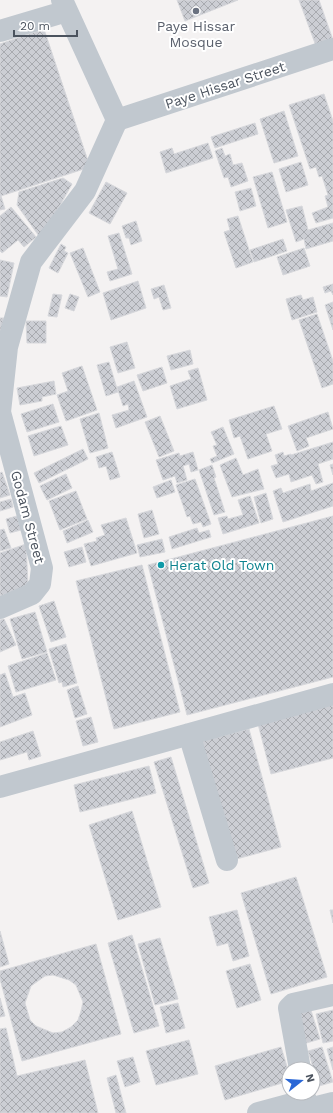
<svg xmlns="http://www.w3.org/2000/svg" width="333" height="1113" font-family="'Work Sans',sans-serif">
	<style>
		.building { fill: url(#building-cross-hatch); stroke: #d7d8dc; fill-rule: evenodd }
		.lines { fill: none; stroke-linecap: round; stroke-linejoin: round }
		.minor { stroke: #c1c8cf; stroke-width: 22 }
		.tertiary { stroke: #c1c8cf; stroke-width: 22 }
		.worship-dot { fill: #6b7280; stroke: #fff; stroke-width: 1.5 }
		.culture-dot { fill: #0f9aa8; stroke: #fff; stroke-width: 1.5 }
		.labels { text-anchor: middle; stroke-width: 4; stroke-linejoin: round; paint-order: stroke }
		.worship-label { font-size: 14px; fill: #5b616d; stroke: #fff }
		.street-label { font-size: 14px; fill: #4b535e; stroke: #fff }
		.culture-label { font-size: 14px; fill: #0d838f; stroke: #fff; text-anchor: start }
	</style>
	<defs>
		<pattern id="building-cross-hatch" width="8" height="8" patternUnits="userSpaceOnUse"><rect width="8" height="8" fill="#ccced4"/><path d="M0 0l8 8M0 8l8-8" fill="none" stroke="#a8aaaf"/></pattern>
	</defs>
	<rect width="100%" height="100%" fill="#f4f2f2"/>
	<path class="building" d="M 177,0 L 238,0 L 185,21 Z
		M 299,0 L 319,0 L 333,40 L 316,46 Z
		M 44,29 L 90,167 L 1,196 L 5,209 L 0,210 L 0,44 Z
		M 324,94 L 333,121 L 333,218 L 316,223 L 312,213 L 328,207 L 325,196 L 328,195 L 322,176 L 319,177 L 316,167 L 310,169 L 289,105 Z
		M 284,111 L 298,156 L 274,163 L 260,119 Z
		M 255,123 L 258,134 L 215,148 L 211,137 Z
		M 208,143 L 213,158 L 166,173 L 160,152 L 172,148 L 174,154 Z
		M 222,148 L 225,156 L 230,154 L 233,165 L 242,163 L 248,181 L 231,187 L 228,177 L 224,178 L 215,151 Z
		M 301,162 L 308,185 L 286,192 L 279,169 Z
		M 272,172 L 287,222 L 268,228 L 253,177 Z
		M 63,178 L 72,184 L 41,239 L 17,205 L 19,192 Z
		M 106,182 L 127,193 L 110,224 L 89,213 Z
		M 251,188 L 256,206 L 240,211 L 235,192 Z
		M 302,206 L 308,230 L 333,223 L 333,241 L 306,249 L 304,239 L 296,242 L 286,210 Z
		M 11,207 L 36,237 L 24,247 L 18,240 L 2,253 L 0,251 L 0,216 Z
		M 238,216 L 253,262 L 236,268 L 224,232 L 230,230 L 227,219 Z
		M 136,221 L 142,241 L 131,245 L 129,238 L 126,238 L 122,226 Z
		M 119,233 L 132,274 L 110,281 L 107,272 L 118,269 L 108,236 Z
		M 283,239 L 287,251 L 254,262 L 250,250 Z
		M 61,244 L 66,247 L 64,251 L 68,253 L 58,273 L 49,268 Z
		M 83,248 L 100,292 L 88,297 L 70,253 Z
		M 304,248 L 310,266 L 283,275 L 277,257 Z
		M 0,260 L 14,263 L 7,297 L 0,296 Z
		M 138,281 L 146,308 L 111,320 L 103,293 Z
		M 333,284 L 333,295 L 331,291 L 325,293 L 323,287 Z
		M 164,285 L 171,308 L 163,310 L 159,297 L 154,299 L 151,289 Z
		M 53,294 L 62,295 L 57,317 L 48,316 Z
		M 70,294 L 79,297 L 74,311 L 65,308 Z
		M 301,295 L 303,300 L 313,297 L 317,312 L 292,320 L 286,299 Z
		M 333,302 L 333,330 L 325,305 Z
		M 317,314 L 333,361 L 333,384 L 322,388 L 299,320 Z
		M 0,318 L 4,318 L 0,338 Z
		M 26,321 L 46,321 L 46,343 L 27,343 Z
		M 127,342 L 135,368 L 118,373 L 110,347 Z
		M 190,350 L 193,364 L 171,370 L 167,356 Z
		M 109,362 L 118,392 L 106,396 L 97,365 Z
		M 82,366 L 97,410 L 66,421 L 57,395 L 68,391 L 62,373 Z
		M 162,367 L 167,383 L 143,391 L 137,375 Z
		M 198,368 L 207,400 L 177,409 L 170,386 L 191,379 L 188,371 Z
		M 54,381 L 56,394 L 42,397 L 42,401 L 20,405 L 17,388 Z
		M 134,381 L 147,417 L 116,428 L 112,415 L 129,410 L 128,404 L 123,406 L 117,387 Z
		M 53,404 L 59,422 L 27,432 L 21,414 Z
		M 274,406 L 282,429 L 266,434 L 272,451 L 248,459 L 240,436 L 234,438 L 229,420 Z
		M 328,412 L 333,429 L 306,438 L 309,446 L 297,451 L 288,426 Z
		M 99,413 L 108,448 L 90,453 L 80,419 Z
		M 160,416 L 174,451 L 159,457 L 145,422 Z
		M 61,426 L 68,445 L 34,456 L 28,436 Z
		M 223,427 L 234,454 L 212,463 L 210,459 L 217,456 L 213,446 L 217,445 L 211,432 Z
		M 333,442 L 333,459 L 318,464 L 323,482 L 316,484 L 312,475 L 291,482 L 289,474 L 276,478 L 271,466 L 278,464 L 275,455 L 283,452 L 284,456 L 291,454 L 291,455 Z
		M 83,449 L 88,459 L 39,483 L 34,473 Z
		M 112,452 L 120,477 L 110,480 L 106,466 L 99,468 L 96,457 Z
		M 193,452 L 198,470 L 191,472 L 189,464 L 183,466 L 187,480 L 177,483 L 175,476 L 163,480 L 156,460 L 179,453 L 180,456 Z
		M 236,458 L 243,475 L 258,469 L 264,489 L 232,497 L 220,465 Z
		M 333,464 L 333,475 L 330,465 Z
		M 212,465 L 216,477 L 214,478 L 225,512 L 214,515 L 199,470 Z
		M 2,472 L 10,495 L 0,498 L 0,473 Z
		M 66,474 L 72,488 L 47,500 L 40,486 Z
		M 195,479 L 211,524 L 203,527 L 201,522 L 193,524 L 190,516 L 187,517 L 176,485 Z
		M 171,480 L 175,492 L 157,498 L 153,487 Z
		M 333,483 L 333,506 L 283,522 L 273,491 L 281,488 L 283,493 L 310,484 L 311,491 Z
		M 76,491 L 87,519 L 60,530 L 49,501 Z
		M 266,493 L 273,519 L 261,523 L 254,497 Z
		M 250,496 L 259,523 L 223,534 L 218,518 L 227,516 L 228,519 L 243,515 L 238,500 Z
		M 11,499 L 13,507 L 0,511 L 0,502 Z
		M 152,510 L 159,534 L 144,538 L 138,514 Z
		M 17,516 L 21,530 L 10,533 L 6,519 Z
		M 333,516 L 333,677 L 187,715 L 148,565 Z
		M 126,518 L 137,553 L 91,566 L 84,544 L 97,541 L 96,538 L 105,535 L 101,525 Z
		M 88,520 L 93,532 L 67,543 L 63,531 Z
		M 197,528 L 199,533 L 209,530 L 211,537 L 172,549 L 169,537 Z
		M 4,529 L 11,548 L 0,551 L 0,530 Z
		M 162,539 L 165,552 L 140,557 L 137,545 Z
		M 26,544 L 28,586 L 0,596 L 0,553 Z
		M 82,547 L 86,562 L 69,567 L 64,552 Z
		M 142,565 L 180,712 L 114,729 L 76,581 Z
		M 54,601 L 66,637 L 51,642 L 39,606 Z
		M 35,612 L 47,652 L 22,659 L 10,619 Z
		M 4,619 L 16,645 L 0,652 L 0,620 Z
		M 66,644 L 77,683 L 63,687 L 62,682 L 59,683 L 49,649 Z
		M 47,653 L 56,680 L 16,692 L 8,666 Z
		M 5,673 L 13,697 L 25,693 L 32,715 L 0,727 L 0,675 Z
		M 78,686 L 87,714 L 75,718 L 67,690 Z
		M 333,704 L 333,758 L 271,774 L 258,724 Z
		M 91,717 L 98,742 L 83,746 L 76,721 Z
		M 249,729 L 281,847 L 229,861 L 198,742 Z
		M 33,731 L 41,756 L 29,760 L 27,752 L 0,760 L 0,742 Z
		M 171,757 L 209,883 L 193,888 L 154,762 Z
		M 149,766 L 156,793 L 80,812 L 74,785 Z
		M 132,811 L 161,907 L 118,920 L 89,825 Z
		M 296,877 L 327,977 L 271,994 L 241,893 Z
		M 237,910 L 249,956 L 233,961 L 228,943 L 217,946 L 209,917 Z
		M 330,910 L 333,910 L 333,923 Z
		M 0,931 L 9,964 L 0,967 Z
		M 132,935 L 159,1026 L 134,1033 L 108,943 Z
		M 160,938 L 178,999 L 155,1005 L 138,944 Z
		M 96,944 L 121,1034 L 22,1061 L 0,979 L 0,971 ZM 53,975 L 69,980 L 76,985 L 83,1002 L 81,1011 L 78,1020 L 71,1027 L 62,1032 L 53,1033 L 36,1026 L 30,1020 L 25,1003 L 31,986 L 45,976 Z
		M 250,964 L 261,1000 L 237,1008 L 226,971 Z
		M 0,998 L 5,1016 L 0,1017 Z
		M 178,1003 L 185,1028 L 166,1033 L 160,1007 Z
		M 309,1004 L 320,1039 L 303,1044 L 292,1009 Z
		M 333,1010 L 333,1041 L 323,1043 L 316,1014 Z
		M 6,1028 L 17,1076 L 85,1060 L 98,1113 L 0,1113 L 0,1029 Z
		M 189,1040 L 198,1074 L 156,1085 L 146,1051 Z
		M 281,1047 L 289,1073 L 289,1081 L 225,1100 L 215,1066 Z
		M 322,1047 L 333,1082 L 319,1086 L 308,1051 Z
		M 333,1047 L 333,1070 L 327,1049 Z
		M 133,1057 L 140,1082 L 125,1087 L 117,1061 Z
		M 116,1075 L 126,1113 L 116,1113 L 107,1078 Z"/>
	<g class="lines">
		<path class="minor" d="M 0,608 L 32,594 L 40,584 L 42,568 L 0,412 L 7,347 L 31,262 L 85,191 L 117,120
			M 189,734 L 227,860
			M 0,787 L 333,694
			M 300,1069 L 289,1008 L 293,1004 L 333,995
			M 258,1113 L 306,1100 L 308,1106 L 313,1108 L 333,1103"/>
		<path class="tertiary" d="M 62,0 L 117,120 L 333,49
			M 0,31 L 67,11"/>
	</g>
	<circle class="worship-dot" cx="196" cy="11" r="4"/>
	<circle class="culture-dot" cx="161" cy="565" r="4"/>
	<g class="labels">
		<g class="worship-label">
			<text x="196" y="31">Paye Hissar<tspan x="196" dy="16">Mosque</tspan></text>
		</g>
		<g class="street-label">
			<text transform="translate(225 85) rotate(-18)" y="5">Paye Hissar Street</text>
			<text transform="translate(28 517) rotate(75)" y="5">Godam Street</text>
		</g>
		<g class="culture-label">
			<text x="169" y="570">Herat Old Town</text>
		</g>
	</g>
	<g transform="translate(301 1081) rotate(73)"><circle r="19" fill="#ffffff" stroke="#b7babf"/>
	<path d="M0-3L7 15L0 10L-7 15Z" fill="#2a67d6"/>
	<text y="-6" font-size="11" font-weight="bold" text-anchor="middle" fill="#4b535e">N</text>
	</g>
	<path d="M14 30v6h63v-6" fill="none" stroke="#4b535e" stroke-width="2"/>
	<text x="20" y="30" font-size="12" fill="#4b535e" stroke="#ffffff" stroke-width="3" paint-order="stroke">20 m</text>
</svg>
